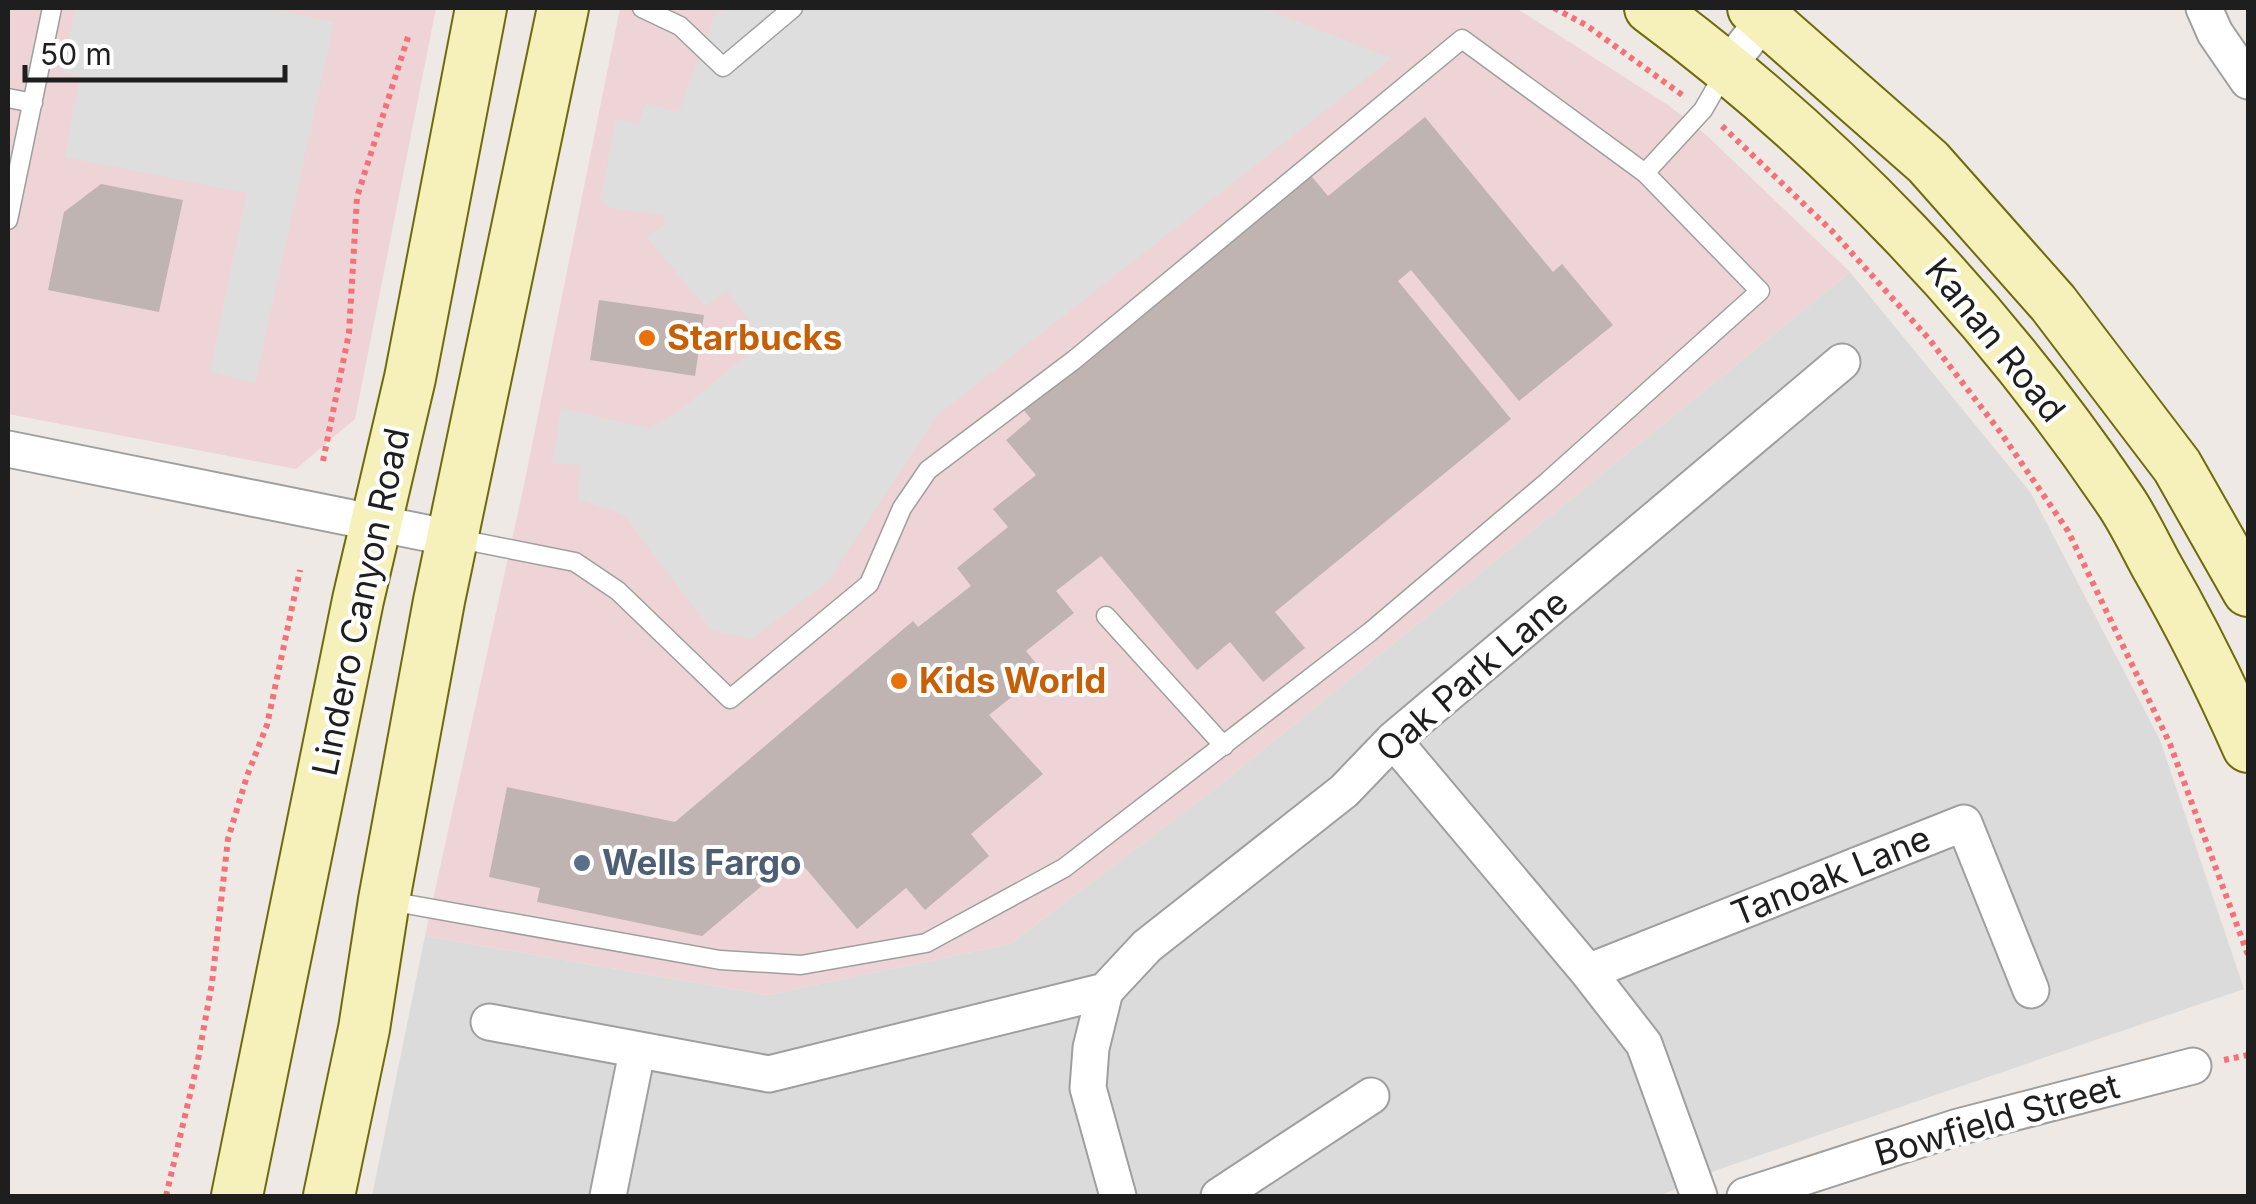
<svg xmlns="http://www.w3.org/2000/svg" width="2256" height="1204" font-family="Inter,sans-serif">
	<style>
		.residential { fill: #dcdbdb }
		.commercial { fill: #eed4d7 }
		.parking { fill: #dedede }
		.building { fill: #bfb4b1 }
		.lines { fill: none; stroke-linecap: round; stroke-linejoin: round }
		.lane-casing { stroke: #9f9f9f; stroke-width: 21 }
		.street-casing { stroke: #9f9f9f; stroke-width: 39 }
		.secondary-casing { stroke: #6f6a0b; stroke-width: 54 }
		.path { stroke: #f27278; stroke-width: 6; stroke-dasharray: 5 5; stroke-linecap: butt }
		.lane { stroke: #fff; stroke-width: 18 }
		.street { stroke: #fff; stroke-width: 35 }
		.secondary { stroke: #f6f0bb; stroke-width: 50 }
		.food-dot { fill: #e8710a; stroke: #fff; stroke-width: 4 }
		.service-dot { fill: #5c6f8a; stroke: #fff; stroke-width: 4 }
		.labels { text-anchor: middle; stroke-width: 8; stroke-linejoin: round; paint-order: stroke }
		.food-label { font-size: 35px; font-weight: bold; fill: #c56008; stroke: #fff; text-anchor: start }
		.street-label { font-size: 35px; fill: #1e1e1e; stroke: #fff }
		.service-label { font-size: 35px; font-weight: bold; fill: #4e5e75; stroke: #fff; text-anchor: start }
	</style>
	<rect width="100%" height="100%" fill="#eee9e4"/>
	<path class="residential" d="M 1850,272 L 2031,493 L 2160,740 L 2244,989 L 1717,1170 L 1660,1196 L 372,1196 L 425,936 L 767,995 L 1010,944 L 1217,787 Z"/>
	<path class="commercial" d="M 8,8 L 436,8 L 355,419 L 296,469 L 8,414 Z
		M 620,8 L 1516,8 L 1668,105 L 1704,133 L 1850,272 L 1217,787 L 1010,944 L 767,995 L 425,936 L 524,485 Z"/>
	<path class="parking" d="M 76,8 L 267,8 L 334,22 L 255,383 L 210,372 L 247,193 L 65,157 L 80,76 L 62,73 Z
		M 726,8 L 1262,8 L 1392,58 L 937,415 L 829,581 L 751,639 L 711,630 L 623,514 L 578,500 L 580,465 L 553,463 L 561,408 L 649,428 L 678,412 L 765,340 L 727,291 L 705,306 L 646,237 L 666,223 L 662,215 L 609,208 L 601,197 L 616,119 L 638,124 L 646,103 L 679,112 L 715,16 Z"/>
	<path class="building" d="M 1425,117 L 1553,272 L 1562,264 L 1613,325 L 1519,401 L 1411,270 L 1398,281 L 1511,419 L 1275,612 L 1305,648 L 1263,682 L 1230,642 L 1197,670 L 1101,556 L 1056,591 L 1074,613 L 1026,651 L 1043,672 L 989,715 L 1043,774 L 971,834 L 989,856 L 925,910 L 906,888 L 857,929 L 796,857 L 702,936 L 537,902 L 540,888 L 489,877 L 507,787 L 675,822 L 913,621 L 918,627 L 971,586 L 957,568 L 1008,527 L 993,509 L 1036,475 L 1006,440 L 1031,419 L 1021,407 L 1308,172 L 1328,196 Z
		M 101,184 L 183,200 L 159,312 L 48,290 L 64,212 Z
		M 599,300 L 704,315 L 695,376 L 590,360 Z"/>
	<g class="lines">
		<defs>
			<path id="lane" d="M 642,8 L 680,26 L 723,67 L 793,8
				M 8,98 L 33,103
				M 1645,173 L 1703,110 L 1725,72
				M 8,220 L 52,8
				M 1106,616 L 1224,746
				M 389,901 L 720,960 L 801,965 L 926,943 L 1064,868 L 1370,632 L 1547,482 L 1760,291 L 1645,173 L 1462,39 L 1074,360 L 928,470 L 902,508 L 869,584 L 730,699 L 618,591 L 575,562 L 454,538"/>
			<path id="street" d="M 2204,8 L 2215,33 L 2248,81
				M 1728,66 L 1773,8
				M 8,449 L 451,538
				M 1393,740 L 1588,972 L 1644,1044 L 1699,1196
				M 1588,972 L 1964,823 L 2031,990
				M 489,1022 L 769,1074 L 1105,991
				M 608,1196 L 637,1052
				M 1118,1196 L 1088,1088 L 1091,1048 L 1105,991 L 1147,946 L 1344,791 L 1393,740 L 1842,362
				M 1219,1196 L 1371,1096
				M 1745,1196 L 1958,1127 L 2193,1066"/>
			<path id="secondary" d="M 1650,8 C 1832,143 1991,310 2119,499 C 2133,519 2144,543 2156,565 C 2190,624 2220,684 2248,747
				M 1753,8 L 1928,162 L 2053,303 L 2177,466 L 2248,591
				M 237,1196 L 358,600 L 410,378 L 481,8
				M 329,1196 L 364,1029 L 384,900 L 439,601 L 563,8"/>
		</defs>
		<use href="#lane" class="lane-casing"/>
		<use href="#street" class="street-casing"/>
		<use href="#secondary" class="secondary-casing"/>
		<path class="path" d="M 1554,8 L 1586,25 L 1685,97
			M 1722,126 L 1832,231 L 1929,339 L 2001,433 L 2068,531 L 2170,744 L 2248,955
			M 323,461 L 349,333 L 357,197 L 408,37
			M 2224,1060 L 2248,1055
			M 166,1196 L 197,1065 L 212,983 L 228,839 L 247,776 L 267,725 L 300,570"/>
		<use href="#lane" class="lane"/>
		<use href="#street" class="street"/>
		<use href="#secondary" class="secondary"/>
	</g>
	<g class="food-dot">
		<circle cx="647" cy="338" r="10"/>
		<circle cx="899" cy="681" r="10"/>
	</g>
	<circle class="service-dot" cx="582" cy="863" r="10"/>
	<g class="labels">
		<g class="food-label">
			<text x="667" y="350">Starbucks</text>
			<text x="919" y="693">Kids World</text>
		</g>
		<g class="street-label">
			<text transform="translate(1995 340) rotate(51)" y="12">Kanan Road</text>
			<text transform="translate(361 602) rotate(-78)" y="12">Lindero Canyon Road</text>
			<text transform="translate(1472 676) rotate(-41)" y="12">Oak Park Lane</text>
			<text transform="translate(1831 876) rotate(-22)" y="12">Tanoak Lane</text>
			<text transform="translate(1997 1120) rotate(-16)" y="12">Bowfield Street</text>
		</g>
		<g class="service-label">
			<text x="602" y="875">Wells Fargo</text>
		</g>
	</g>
	<rect width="2256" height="1204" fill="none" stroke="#1e1e1e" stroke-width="20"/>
	<path d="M25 65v15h260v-15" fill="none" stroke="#1e1e1e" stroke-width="5"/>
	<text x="40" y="65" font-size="30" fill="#1e1e1e" stroke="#ffffff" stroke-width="8" paint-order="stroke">50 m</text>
</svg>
